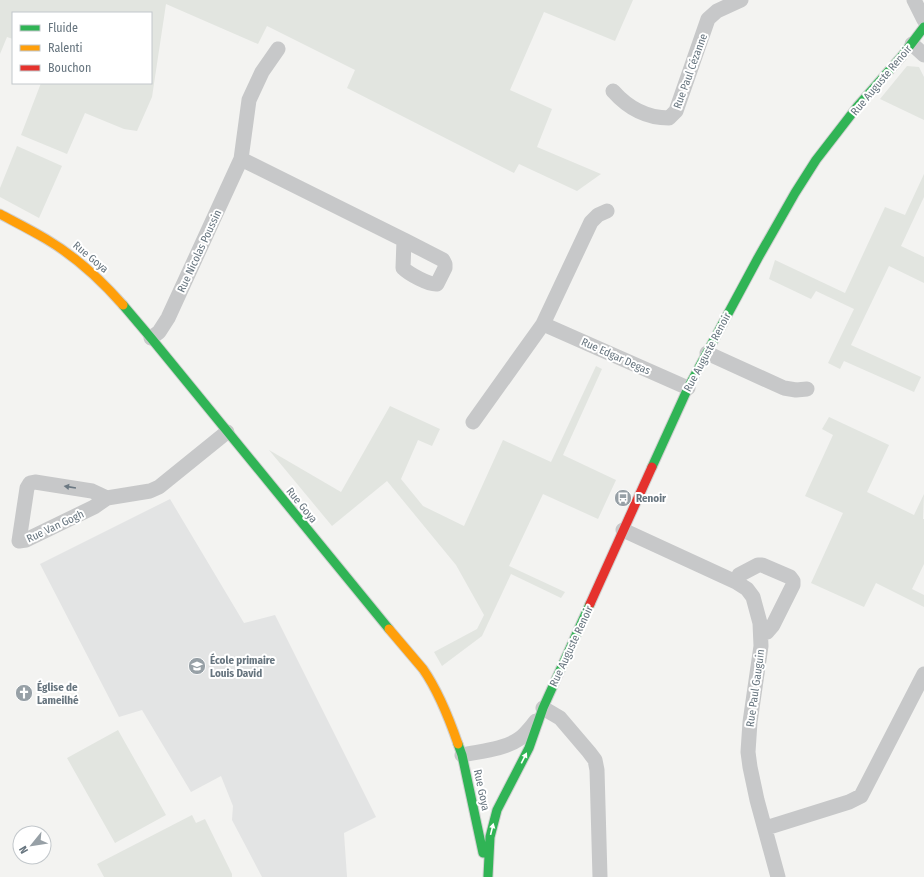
<svg xmlns="http://www.w3.org/2000/svg" width="924" height="877" font-family="'Fira Sans Condensed',sans-serif">
	<style>
		.built { fill: #e3e4e4 }
		.green { fill: #e2e5e0 }
		.lines { fill: none; stroke-linecap: round; stroke-linejoin: round }
		.fast-casing { stroke: #d0d0d0; stroke-width: 11 }
		.slow-casing { stroke: #d0d0d0; stroke-width: 11 }
		.jam-casing { stroke: #d0d0d0; stroke-width: 11 }
		.street { stroke: #c7c8c9; stroke-width: 15 }
		.fast { stroke: #30b455; stroke-width: 9 }
		.slow { stroke: #ff9f0a; stroke-width: 9 }
		.jam { stroke: #e5322d; stroke-width: 9 }
		.oneway { fill: #6b7882 }
		.oneway2 { fill: #fff }
		.labels { text-anchor: middle; stroke-width: 4; stroke-linejoin: round; paint-order: stroke }
		.street-label { font-size: 11px; fill: #66747e; stroke: #fff }
		.poi-label { font-size: 11px; font-weight: bold; fill: #66747e; stroke: #fff; text-anchor: start }
	</style>
	<rect width="100%" height="100%" fill="#f3f3f1"/>
	<path class="built" d="M 170,499 L 244,623 L 275,615 L 376,817 L 344,833 L 347,877 L 262,877 L 232,820 L 233,806 L 221,776 L 191,792 L 142,710 L 119,717 L 40,564 Z"/>
	<path class="green" d="M 0,0 L 633,0 L 615,41 L 544,12 L 510,90 L 552,109 L 537,147 L 601,174 L 577,191 L 519,164 L 514,173 L 347,88 L 355,70 L 267,26 L 258,44 L 166,4 L 152,97 L 137,131 L 124,129 L 85,113 L 67,154 L 21,135 L 41,83 L 151,83 L 151,13 L 13,13 L 13,39 L 7,37 L 0,54 Z
		M 907,66 L 919,67 L 924,77 L 924,120 L 880,99 Z
		M 17,146 L 62,166 L 39,218 L 0,197 L 0,188 Z
		M 924,174 L 924,197 L 901,246 L 924,257 L 924,283 L 889,266 L 851,345 L 921,377 L 914,392 L 844,361 L 840,369 L 828,363 L 854,309 L 816,291 L 811,299 L 769,279 L 775,260 L 845,293 L 885,207 L 905,215 Z
		M 596,366 L 602,369 L 563,455 L 616,480 L 598,519 L 543,494 L 509,566 L 565,592 L 561,598 L 511,574 L 482,636 L 442,666 L 434,652 L 477,629 L 484,615 L 456,565 L 387,481 L 332,526 L 269,450 L 341,492 L 390,406 L 440,429 L 432,446 L 418,440 L 401,479 L 423,506 L 464,526 L 503,440 L 551,462 Z
		M 829,417 L 889,445 L 867,492 L 914,515 L 924,494 L 923,519 L 924,519 L 924,564 L 912,589 L 924,595 L 924,607 L 876,583 L 864,607 L 811,583 L 843,513 L 805,496 L 833,435 L 822,429 Z
		M 118,730 L 166,815 L 115,843 L 67,758 Z
		M 192,815 L 196,823 L 205,819 L 232,874 L 232,877 L 104,877 L 97,864 Z"/>
	<g class="lines">
		<defs>
			<path id="fast" d="M 123,305 L 151,338 L 389,629
				M 652,467 L 688,388 L 758,258 L 795,193 L 816,160 L 857,107 L 902,56 L 924,27
				M 458,744 L 462,755 L 483,853
				M 488,876 L 490,837 L 497,810 L 529,748 L 543,708 L 590,604"/>
			<path id="slow" d="M 0,214 C 15,222 31,230 46,239 C 75,256 101,280 123,305
				M 389,629 C 400,642 412,656 423,669 C 439,692 449,718 458,744"/>
			<path id="jam" d="M 590,604 L 652,467"/>
		</defs>
		<use href="#fast" class="fast-casing"/>
		<use href="#slow" class="slow-casing"/>
		<use href="#jam" class="jam-casing"/>
		<path class="street" d="M 914,0 L 924,20
			M 912,44 L 924,55
			M 613,91 C 628,108 646,118 669,118 L 676,111 L 708,19 L 717,11 L 741,0
			M 241,159 L 404,240 L 403,268 C 409,274 429,285 437,284 L 445,268 L 445,264 L 443,260 L 404,240
			M 543,324 L 688,388
			M 151,338 L 159,332 L 168,318 L 241,159 L 249,100 L 262,72 L 278,49
			M 707,353 L 784,388 L 796,390 L 807,389
			M 473,422 L 543,324 L 591,222 L 598,215 L 607,211
			M 107,498 L 92,491 L 35,482 L 30,483 L 27,488 L 19,541 L 26,540 L 94,507 L 107,498 L 150,491 L 159,487 L 227,432
			M 623,530 L 736,582 L 747,589 L 753,597 L 760,623 L 761,646 L 750,722 L 748,752 L 750,767 L 757,800 L 778,877
			M 736,582 L 739,575 L 758,565 L 762,565 L 790,577 L 793,581 L 793,585 L 773,625 L 767,632 L 761,633
			M 543,708 L 560,718 L 589,752 L 595,760 L 597,770 L 600,877
			M 462,755 C 480,751 503,750 519,739 C 525,735 530,728 536,721
			M 766,828 L 849,802 L 861,796 L 924,674"/>
		<use href="#fast" class="fast"/>
		<use href="#slow" class="slow"/>
		<use href="#jam" class="jam"/>
	</g>
	<defs><path id="oneway-solid" d="M-6-.8H1V-3.2L6.5 0L1 3.2V.8H-6Z"/></defs>
	<use class="oneway" href="#oneway-solid" transform="translate(70 487) rotate(-171)"/>
	<g class="oneway2">
		<use href="#oneway-solid" transform="translate(524 758) rotate(-63)"/>
		<use href="#oneway-solid" transform="translate(492 829) rotate(-76)"/>
	</g>
	<defs>
		<symbol id="bus-disc" viewBox="-11 -11 22 22"><circle r="9.5" fill="#97a0a6" stroke="#fff"/><path d="M-5-6H5V4H4V6H2V4H-2V6H-4V4H-5ZM-3.5-4V0h7V-4ZM-3.5 1.2v1.5H-2V1.2ZM2 1.2v1.5H3.5V1.2Z" fill="#fff"/></symbol>
		<symbol id="school-disc" viewBox="-11 -11 22 22"><circle r="9.5" fill="#97a0a6" stroke="#fff"/><path d="M0-5L7-2L0 1L-7-2ZM-4 1L0 2.5L4 1V4Q0 6-4 4Z" fill="#fff"/></symbol>
		<symbol id="church-disc" viewBox="-11 -11 22 22"><circle r="9.5" fill="#97a0a6" stroke="#fff"/><path d="M-1.2-6h2.4v3.5h3.3v2.4h-3.3V6h-2.4V-.1h-3.3v-2.4h3.3Z" fill="#fff"/></symbol>
	</defs>
	<g fill-rule="evenodd">
		<use href="#bus-disc" x="613" y="488" width="20" height="20"/>
		<use href="#school-disc" x="187" y="656" width="20" height="20"/>
		<use href="#church-disc" x="14" y="683" width="20" height="20"/>
	</g>
	<g class="labels">
		<g class="street-label">
			<text transform="translate(690 71) rotate(-70)" y="4">Rue Paul Cézanne</text>
			<text transform="translate(881 80) rotate(-50)" y="4">Rue Auguste Renoir</text>
			<text transform="translate(199 251) rotate(-65)" y="4">Rue Nicolas Poussin</text>
			<text transform="translate(91 257) rotate(40)" y="4">Rue Goya</text>
			<text transform="translate(707 352) rotate(-62)" y="4">Rue Auguste Renoir</text>
			<text transform="translate(616 356) rotate(24)" y="4">Rue Edgar Degas</text>
			<text transform="translate(302 505) rotate(51)" y="4">Rue Goya</text>
			<text transform="translate(55 526) rotate(-25)" y="4">Rue Van Gogh</text>
			<text transform="translate(571 646) rotate(-65)" y="4">Rue Auguste Renoir</text>
			<text transform="translate(755 688) rotate(-82)" y="4">Rue Paul Gauguin</text>
			<text transform="translate(482 790) rotate(78)" y="4">Rue Goya</text>
		</g>
		<g class="poi-label">
			<text x="636" y="502">Renoir</text>
			<text x="210" y="664">École primaire<tspan x="210" dy="13">Louis David</tspan></text>
			<text x="37" y="691">Église de<tspan x="37" dy="13">Lameilhé</tspan></text>
		</g>
	</g>
	<rect x="12" y="12" width="140" height="72" fill="#ffffff" stroke="#c2c7cb"/>
	<rect x="20" y="25" width="20" height="6" fill="#30b455" stroke="#c2c7cb"/>
	<text x="48" y="32" font-size="12" fill="#66747e">Fluide</text>
	<rect x="20" y="45" width="20" height="6" fill="#ff9f0a" stroke="#c2c7cb"/>
	<text x="48" y="52" font-size="12" fill="#66747e">Ralenti</text>
	<rect x="20" y="65" width="20" height="6" fill="#e5322d" stroke="#c2c7cb"/>
	<text x="48" y="72" font-size="12" fill="#66747e">Bouchon</text>
	<g transform="translate(32 845) rotate(240)"><circle r="19" fill="#ffffff" stroke="#c2c7cb"/>
	<path d="M0-3L7 15L0 10L-7 15Z" fill="#97a0a6"/>
	<text y="-6" font-size="11" font-weight="bold" text-anchor="middle" fill="#66747e">N</text>
	</g>
</svg>
